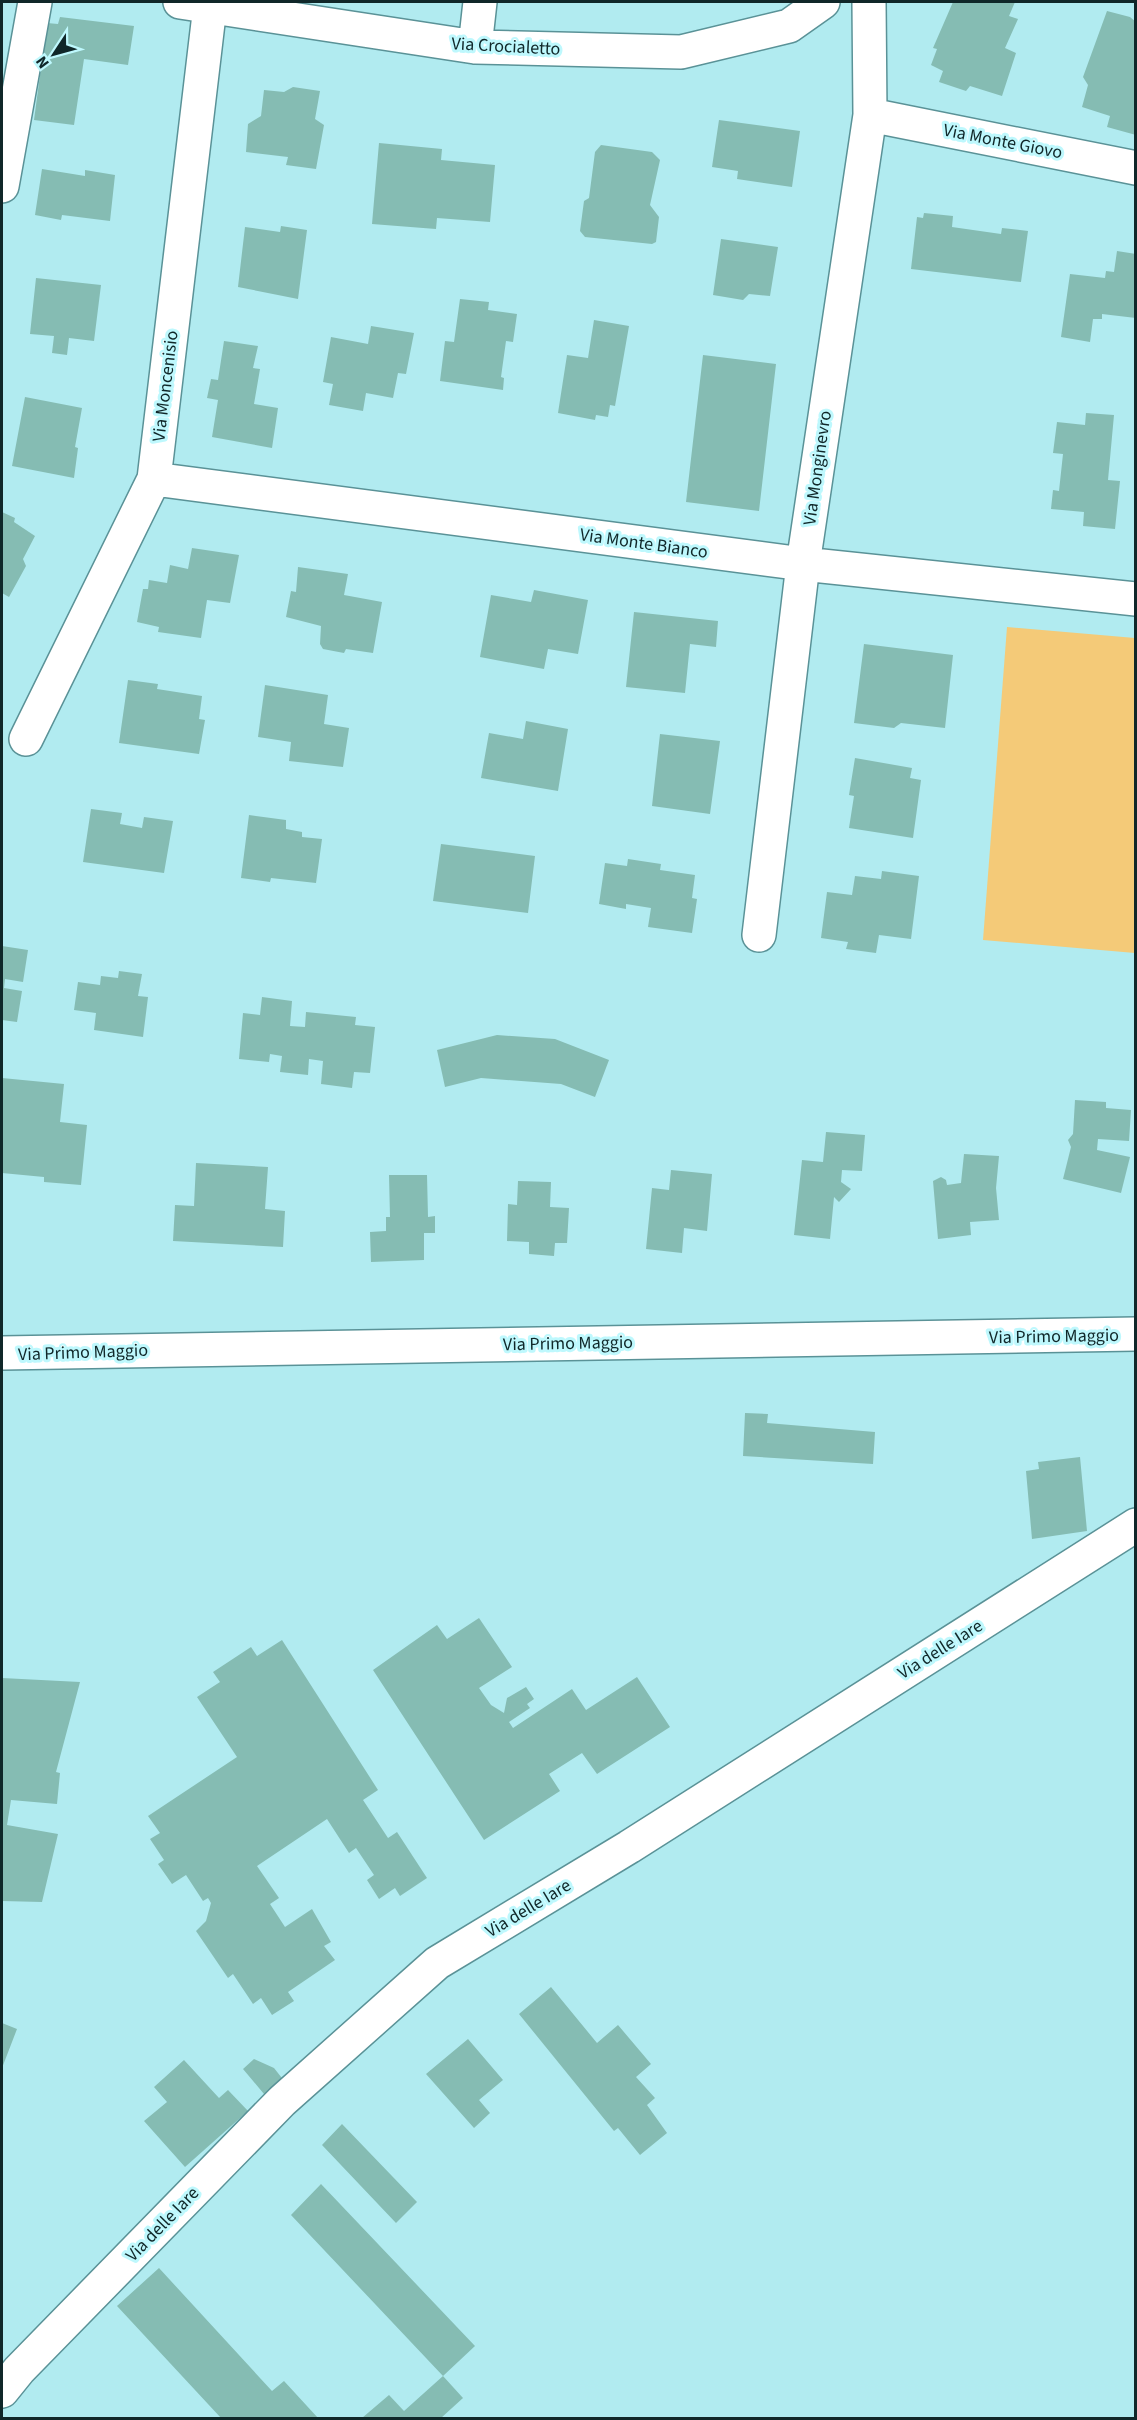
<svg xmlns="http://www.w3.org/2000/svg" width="1137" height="2420" font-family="'Source Sans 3',sans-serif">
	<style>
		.pitch { fill: #f4ca78 }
		.building { fill: #85bcb3 }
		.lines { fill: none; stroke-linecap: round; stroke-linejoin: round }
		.street-casing { stroke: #5a9297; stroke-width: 36 }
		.secondary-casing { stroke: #5a9297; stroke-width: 36 }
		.street { stroke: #fff; stroke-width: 33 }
		.secondary { stroke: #fff; stroke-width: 33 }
		.labels { text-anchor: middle; stroke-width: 6; stroke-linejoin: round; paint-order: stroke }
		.street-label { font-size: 18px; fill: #102729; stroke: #bef8fd }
	</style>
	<rect width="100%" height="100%" fill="#b1ebf0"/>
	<path class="pitch" d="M 1007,627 L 1135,638 L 1135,953 L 983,940 Z"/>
	<path class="building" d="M 953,2 L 1015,2 L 1009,16 L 1018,19 L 1005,48 L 1016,53 L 1002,96 L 970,86 L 966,91 L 939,82 L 943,71 L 931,65 L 937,49 L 933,48 Z
		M 1107,11 L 1130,17 L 1136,22 L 1136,135 L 1107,127 L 1110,116 L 1082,107 L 1088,85 L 1083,77 Z
		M 60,17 L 134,26 L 128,65 L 84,59 L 74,125 L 34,120 L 47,23 L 58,24 Z
		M 293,87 L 320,91 L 315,119 L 324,125 L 316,169 L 286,165 L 288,157 L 246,152 L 248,124 L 261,116 L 264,90 L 284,92 Z
		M 719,120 L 800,131 L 792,187 L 737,179 L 738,171 L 712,167 Z
		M 379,143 L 442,149 L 441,160 L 495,165 L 490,222 L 437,218 L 436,229 L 372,224 Z
		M 601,145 L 652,152 L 660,160 L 650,205 L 659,217 L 656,242 L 652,244 L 585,237 L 580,231 L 584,201 L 589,198 L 595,152 Z
		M 42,169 L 85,176 L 85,170 L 115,175 L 110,221 L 62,215 L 61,220 L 35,215 Z
		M 924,213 L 953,216 L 952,227 L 1001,234 L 1002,228 L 1028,231 L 1021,282 L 911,269 L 917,217 L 923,218 Z
		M 281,226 L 307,230 L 298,299 L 238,287 L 245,227 L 280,232 Z
		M 721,239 L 778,247 L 770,296 L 749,294 L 743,300 L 713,295 Z
		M 1117,251 L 1136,254 L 1136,318 L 1102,314 L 1102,319 L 1093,319 L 1090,342 L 1061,337 L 1070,274 L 1105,278 L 1106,271 L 1114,272 Z
		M 36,278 L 101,285 L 94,341 L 69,338 L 67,355 L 52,353 L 54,336 L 30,334 Z
		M 460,299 L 489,302 L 488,310 L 517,314 L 513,342 L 506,341 L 501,377 L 504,378 L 503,390 L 440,381 L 445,341 L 454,342 Z
		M 594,320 L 629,326 L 615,406 L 610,405 L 608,417 L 596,415 L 595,420 L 558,413 L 567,355 L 588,358 Z
		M 371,326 L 414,333 L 406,374 L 398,373 L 393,398 L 366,393 L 363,411 L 329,405 L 333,384 L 323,382 L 331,337 L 368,344 Z
		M 224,341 L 258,346 L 253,368 L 260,369 L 254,404 L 278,408 L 272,448 L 212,437 L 218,400 L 207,398 L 211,379 L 218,380 Z
		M 703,355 L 776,364 L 759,511 L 686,502 Z
		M 25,397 L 82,408 L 75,447 L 78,448 L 74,478 L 12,466 Z
		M 1086,413 L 1114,415 L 1108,480 L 1120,481 L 1115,529 L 1083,526 L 1084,512 L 1051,509 L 1053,490 L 1059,491 L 1063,454 L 1053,453 L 1057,422 L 1085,425 Z
		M 2,512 L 15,518 L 14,522 L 35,536 L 23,559 L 26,566 L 9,597 L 2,593 Z
		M 192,548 L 239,555 L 230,603 L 207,600 L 201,638 L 158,632 L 159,627 L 137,622 L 143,589 L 148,589 L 149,580 L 167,583 L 170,565 L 188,569 Z
		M 298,567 L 348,574 L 344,595 L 382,602 L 373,653 L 346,649 L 344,653 L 323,649 L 320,644 L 321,626 L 286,617 L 291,591 L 296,592 Z
		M 534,590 L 588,600 L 578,654 L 548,649 L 544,669 L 480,657 L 491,595 L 531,602 Z
		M 634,612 L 718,621 L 716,647 L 690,644 L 685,693 L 626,687 Z
		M 864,644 L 953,655 L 945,728 L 901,723 L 894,728 L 854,723 Z
		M 128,680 L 158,684 L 157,689 L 202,696 L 199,719 L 205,720 L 199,754 L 119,743 Z
		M 265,685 L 328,695 L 324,724 L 349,728 L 343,767 L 289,761 L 291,742 L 258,737 Z
		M 526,721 L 568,729 L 558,791 L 481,778 L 489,733 L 523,739 Z
		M 660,734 L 720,741 L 710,814 L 652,806 Z
		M 855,758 L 912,768 L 910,778 L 921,780 L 913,838 L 849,828 L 854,796 L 849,795 Z
		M 91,809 L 122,813 L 120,824 L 142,828 L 144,817 L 173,821 L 164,873 L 83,862 Z
		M 249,815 L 286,820 L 286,829 L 302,832 L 302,837 L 322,839 L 316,883 L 271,878 L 270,882 L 241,878 Z
		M 441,844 L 535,856 L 528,913 L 433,901 Z
		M 628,859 L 661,864 L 660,870 L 695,875 L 692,898 L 697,899 L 692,933 L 648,927 L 651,908 L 626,904 L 626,909 L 599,904 L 605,863 L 627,866 Z
		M 882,871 L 919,876 L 911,939 L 879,935 L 876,953 L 846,949 L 848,942 L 821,938 L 827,892 L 852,895 L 855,876 L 881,879 Z
		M 2,946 L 28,950 L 23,982 L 5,979 L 4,988 L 22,991 L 17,1022 L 2,1020 Z
		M 119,971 L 142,974 L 138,996 L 148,997 L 143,1037 L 94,1030 L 96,1013 L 74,1010 L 78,982 L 100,985 L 101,976 L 118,978 Z
		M 262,997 L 292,1001 L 290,1026 L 305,1027 L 306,1012 L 356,1017 L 355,1025 L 375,1027 L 370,1073 L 354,1072 L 352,1088 L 321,1084 L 323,1061 L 309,1059 L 308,1075 L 280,1072 L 282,1056 L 270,1054 L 269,1062 L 239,1059 L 243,1013 L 260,1015 Z
		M 497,1035 L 555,1039 L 609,1060 L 595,1097 L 561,1084 L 481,1078 L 445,1087 L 437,1050 Z
		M 2,1078 L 64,1084 L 60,1122 L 87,1125 L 81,1185 L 44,1182 L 44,1177 L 2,1173 Z
		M 1075,1100 L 1106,1102 L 1106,1108 L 1131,1110 L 1129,1141 L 1098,1139 L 1097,1150 L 1130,1157 L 1121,1193 L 1063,1179 L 1071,1147 L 1068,1140 L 1073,1134 Z
		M 826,1132 L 865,1135 L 862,1171 L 842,1170 L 841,1182 L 851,1189 L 839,1202 L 834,1197 L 830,1239 L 794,1235 L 802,1160 L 823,1162 Z
		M 964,1154 L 999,1156 L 996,1188 L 999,1220 L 970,1222 L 971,1235 L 938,1239 L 933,1181 L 941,1177 L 946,1180 L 947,1185 L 961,1183 Z
		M 196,1163 L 268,1167 L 265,1209 L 285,1211 L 283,1247 L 173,1241 L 175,1205 L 194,1206 Z
		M 671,1170 L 712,1174 L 707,1231 L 684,1228 L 682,1253 L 646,1249 L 652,1188 L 669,1190 Z
		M 389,1175 L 427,1175 L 428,1217 L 435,1216 L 435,1233 L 424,1233 L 424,1260 L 371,1262 L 370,1232 L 386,1231 L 386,1217 L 390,1217 Z
		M 518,1181 L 551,1182 L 550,1207 L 569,1208 L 567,1243 L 555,1243 L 554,1256 L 529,1254 L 529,1242 L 507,1241 L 508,1204 L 517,1205 Z
		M 745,1413 L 768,1414 L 767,1423 L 875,1432 L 873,1464 L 743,1456 Z
		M 1080,1457 L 1087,1531 L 1032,1539 L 1026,1471 L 1039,1469 L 1038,1462 Z
		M 479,1618 L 512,1667 L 479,1688 L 491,1705 L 504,1713 L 507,1698 L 526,1687 L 534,1699 L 527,1704 L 530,1708 L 509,1722 L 513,1728 L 572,1689 L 586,1710 L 637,1677 L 670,1727 L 597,1774 L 582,1753 L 549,1774 L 560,1791 L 484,1840 L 373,1670 L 437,1625 L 447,1639 Z
		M 282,1640 L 378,1790 L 363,1800 L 388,1838 L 397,1832 L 427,1878 L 400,1896 L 395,1888 L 379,1899 L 367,1880 L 374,1875 L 356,1848 L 349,1853 L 327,1819 L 257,1866 L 279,1898 L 270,1904 L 285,1927 L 312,1909 L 331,1942 L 324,1946 L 335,1960 L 288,1992 L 294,2001 L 272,2015 L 261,1998 L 253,2004 L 233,1974 L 228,1978 L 196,1931 L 206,1921 L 211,1903 L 208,1898 L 203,1901 L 186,1875 L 172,1884 L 158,1864 L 164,1860 L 150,1839 L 160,1833 L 148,1816 L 237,1757 L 197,1697 L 220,1682 L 213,1672 L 251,1647 L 257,1656 Z
		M 2,1678 L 80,1682 L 56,1772 L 60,1773 L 57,1804 L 11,1800 L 7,1825 L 58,1834 L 42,1902 L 2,1901 Z
		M 551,1987 L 597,2043 L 618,2025 L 651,2064 L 636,2077 L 655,2098 L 647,2105 L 667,2133 L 640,2155 L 618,2128 L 614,2131 L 519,2014 Z
		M 2,2023 L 17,2029 L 2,2068 Z
		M 468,2039 L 503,2080 L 479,2100 L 490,2113 L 474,2128 L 426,2074 Z
		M 254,2059 L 274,2068 L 289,2087 L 269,2100 L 243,2069 Z
		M 184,2060 L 219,2098 L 228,2090 L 248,2111 L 185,2167 L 144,2121 L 167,2102 L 154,2087 Z
		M 342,2124 L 417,2202 L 396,2223 L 322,2145 Z
		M 321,2184 L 475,2346 L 443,2376 L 463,2398 L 441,2418 L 362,2418 L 389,2395 L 404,2411 L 443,2376 L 291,2215 Z
		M 159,2268 L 272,2391 L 284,2381 L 318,2418 L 221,2418 L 117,2306 Z"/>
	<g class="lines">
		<defs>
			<path id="street" d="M 180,2 L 475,47 L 681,52 L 789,26 L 823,2
				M 475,47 L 480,2
				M 870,115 L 1136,168
				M 2,186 L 35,2
				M 154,479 L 803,564 L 1136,599
				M 26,739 L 154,479 L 210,6
				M 759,935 L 803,564 L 870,115 L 869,2
				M 2,2391 L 19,2370 L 282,2101 L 437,1963 L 629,1847 L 1136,1525"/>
			<path id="secondary" d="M 2,1353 L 1136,1334"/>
		</defs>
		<use href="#street" class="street-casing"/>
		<use href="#secondary" class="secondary-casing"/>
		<use href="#street" class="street"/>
		<use href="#secondary" class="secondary"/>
	</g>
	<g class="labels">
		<g class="street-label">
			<text transform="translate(506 46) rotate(3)" y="6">Via Crocialetto</text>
			<text transform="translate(1003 141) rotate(11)" y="6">Via Monte Giovo</text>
			<text transform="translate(165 386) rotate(-83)" y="6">Via Moncenisio</text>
			<text transform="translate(817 468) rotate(-82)" y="6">Via Monginevro</text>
			<text transform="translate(644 543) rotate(8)" y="6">Via Monte Bianco</text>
			<text transform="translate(1054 1336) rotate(-1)" y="6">Via Primo Maggio</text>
			<text transform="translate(568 1343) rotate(-1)" y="6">Via Primo Maggio</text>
			<text transform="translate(83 1352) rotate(-2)" y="6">Via Primo Maggio</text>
			<text transform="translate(940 1649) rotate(-32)" y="6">Via delle Iare</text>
			<text transform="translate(528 1908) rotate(-31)" y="6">Via delle Iare</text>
			<text transform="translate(162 2224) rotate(-46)" y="6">Via delle Iare</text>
		</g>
	</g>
	<rect width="1137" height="2420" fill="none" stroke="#102729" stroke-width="6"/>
	<g transform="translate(54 54) rotate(234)" stroke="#bef8fd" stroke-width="4.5" paint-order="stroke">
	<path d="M0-4.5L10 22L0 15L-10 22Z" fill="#102729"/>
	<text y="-9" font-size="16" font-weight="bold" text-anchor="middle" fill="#102729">N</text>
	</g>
</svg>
